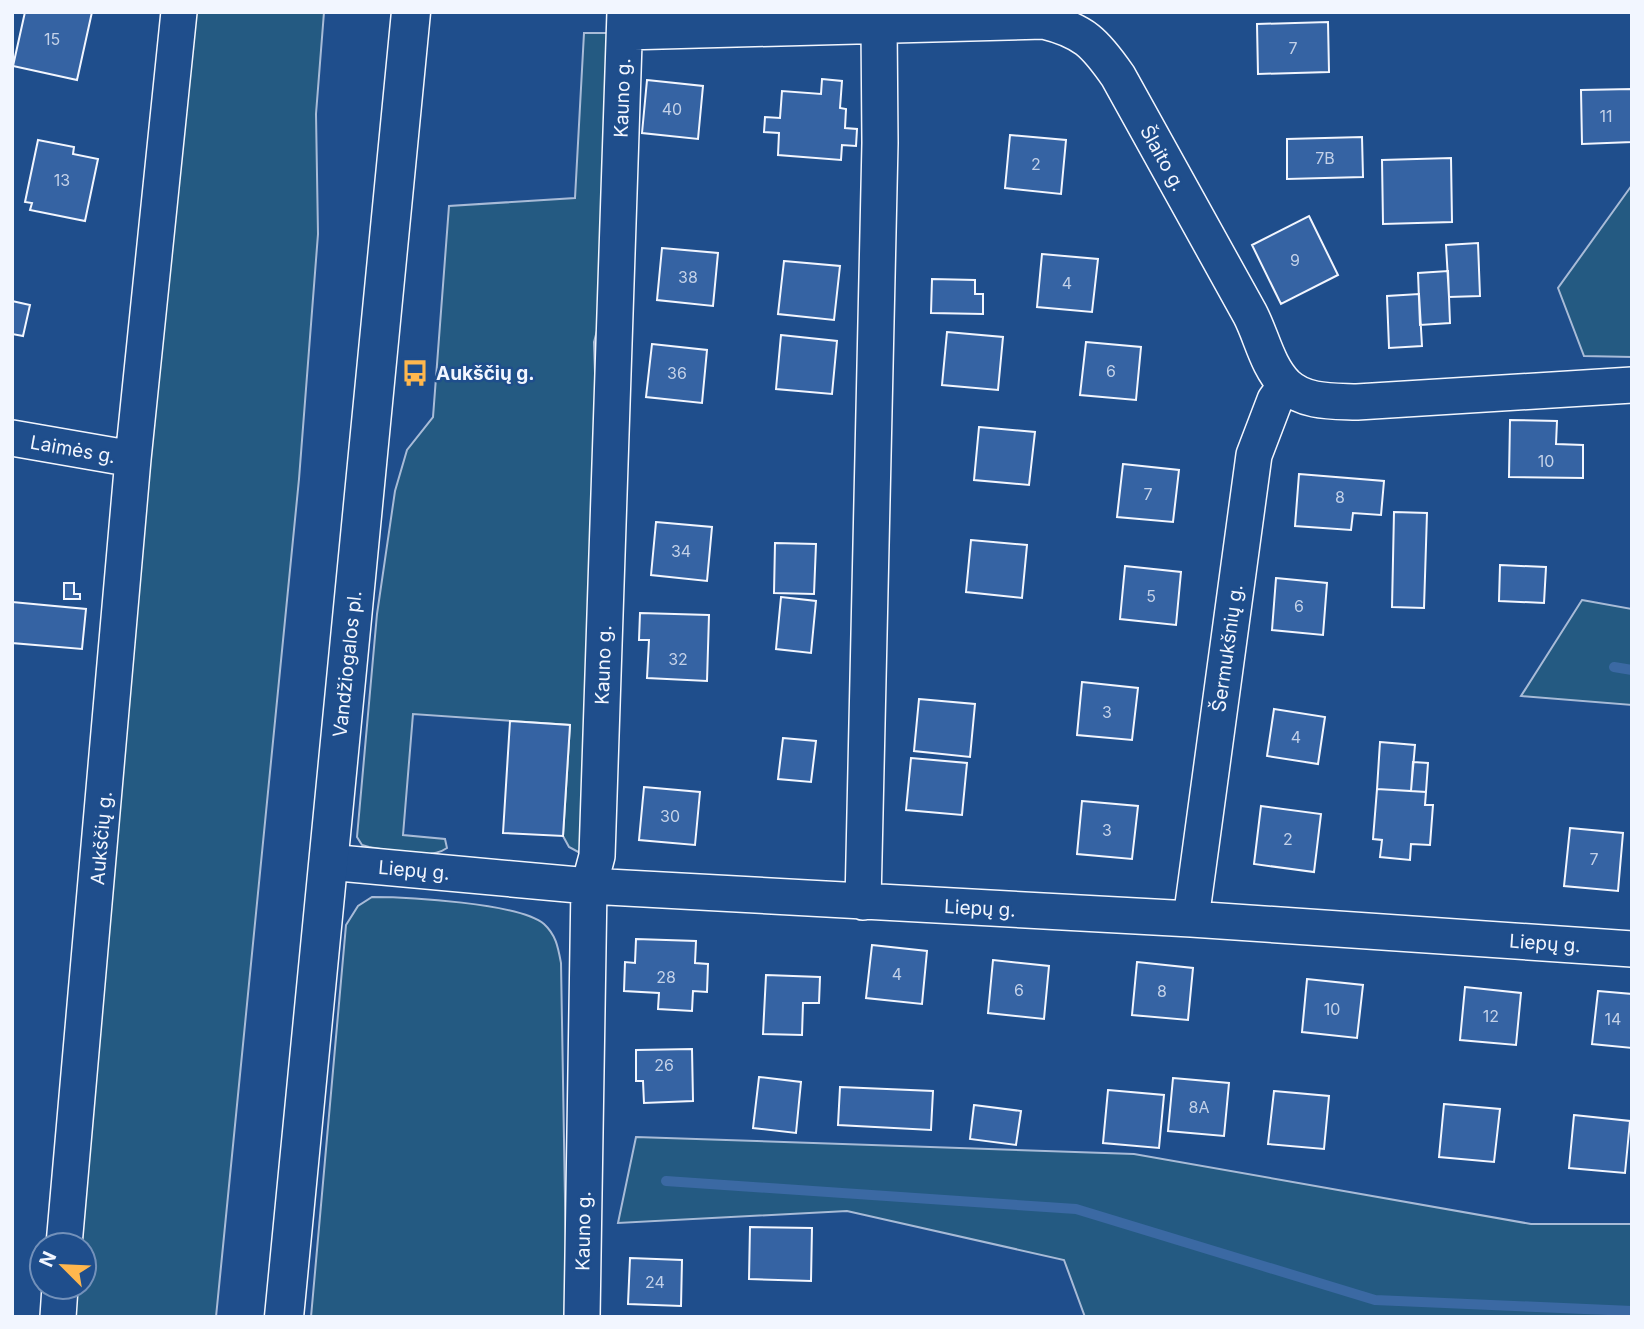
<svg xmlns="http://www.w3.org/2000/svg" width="1644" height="1329" font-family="Inter,sans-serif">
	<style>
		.green { fill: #245a82; stroke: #a8bbd7; stroke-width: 2 }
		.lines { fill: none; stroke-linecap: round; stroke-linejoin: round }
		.stream { stroke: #3b69a3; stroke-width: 10 }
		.building { fill: #3563a3; stroke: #f2f6ff; stroke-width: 2 }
		.minor-casing { stroke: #f2f6ff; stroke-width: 38 }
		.major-casing { stroke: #f2f6ff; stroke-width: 41 }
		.minor { stroke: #1f4e8c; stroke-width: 35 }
		.major { stroke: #1f4e8c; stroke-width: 38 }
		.labels { text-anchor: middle; stroke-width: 5; stroke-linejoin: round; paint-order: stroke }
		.number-label { font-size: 16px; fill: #c3d1e8 }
		.street-label { font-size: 19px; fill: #f2f6ff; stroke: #1f4e8c }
		.poi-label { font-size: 19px; font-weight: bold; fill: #f2f6ff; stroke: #1f4e8c; text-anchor: start }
	</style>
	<rect width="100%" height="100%" fill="#1f4e8c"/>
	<path class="green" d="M 179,12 L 324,12 L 316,114 L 318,234 L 299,479 L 216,1317 L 58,1317 L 60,1287 L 84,1287 L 84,1245 L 64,1245 Z
		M 584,33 L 611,33 L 603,308 L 594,342 L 597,435 L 582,854 L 569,847 L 563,836 L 570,725 L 413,714 L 403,835 L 445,839 L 447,848 C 429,861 391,850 369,847 L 362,845 L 357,837 L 377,614 L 395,491 L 407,450 L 433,417 L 449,206 L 575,198 Z
		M 1632,185 L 1632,357 L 1584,356 L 1558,288 Z
		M 1582,600 L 1632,609 L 1632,705 L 1521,696 Z
		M 372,897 C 406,897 520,903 544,924 C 556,935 558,947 561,963 L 567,1317 L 311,1317 L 346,925 L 358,906 Z
		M 636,1137 L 1134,1154 L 1531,1224 L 1632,1224 L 1632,1317 L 1085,1317 L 1064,1260 L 847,1211 L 618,1223 Z"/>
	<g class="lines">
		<path class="stream" d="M 1614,667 L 1632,670
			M 666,1181 L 1076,1209 L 1375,1300 L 1632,1311"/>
	</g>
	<path class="building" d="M 25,12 L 92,12 L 77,80 L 13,66 Z
		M 1328,22 L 1329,72 L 1258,74 L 1257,24 Z
		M 822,79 L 842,81 L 840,108 L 846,109 L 845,128 L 857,129 L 856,146 L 842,145 L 841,160 L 778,155 L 779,133 L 764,132 L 765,117 L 780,118 L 782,91 L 821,94 Z
		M 647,80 L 703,86 L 698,139 L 642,133 Z
		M 1632,89 L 1632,142 L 1582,144 L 1581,90 Z
		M 1010,135 L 1066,140 L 1061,194 L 1005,188 Z
		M 1362,137 L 1363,177 L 1287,179 L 1287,139 Z
		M 38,140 L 74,147 L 73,154 L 98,159 L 85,221 L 30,210 L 32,203 L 25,202 Z
		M 1451,158 L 1452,222 L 1383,224 L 1382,160 Z
		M 1309,216 L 1338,275 L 1281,304 L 1252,245 Z
		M 1478,243 L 1480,296 L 1449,297 L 1446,245 Z
		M 662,248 L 718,253 L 713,306 L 657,300 Z
		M 1042,254 L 1098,259 L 1092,312 L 1037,307 Z
		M 784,261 L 840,266 L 834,320 L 778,314 Z
		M 1448,271 L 1450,323 L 1420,325 L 1418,273 Z
		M 932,279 L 975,280 L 975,294 L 983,294 L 983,314 L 931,313 Z
		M 1419,294 L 1422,346 L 1389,348 L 1387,296 Z
		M 12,301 L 30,305 L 23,336 L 12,334 Z
		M 947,332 L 1003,337 L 998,390 L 942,385 Z
		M 781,335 L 837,341 L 832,394 L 776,389 Z
		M 1086,342 L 1141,347 L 1136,400 L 1080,395 Z
		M 652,344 L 707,350 L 702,403 L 646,397 Z
		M 1510,420 L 1557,421 L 1556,444 L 1583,445 L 1583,478 L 1509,477 Z
		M 979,427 L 1035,432 L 1029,485 L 974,480 Z
		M 1123,464 L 1179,470 L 1173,522 L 1117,517 Z
		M 1299,474 L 1384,481 L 1381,515 L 1353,513 L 1351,530 L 1295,526 Z
		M 1394,512 L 1427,513 L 1424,608 L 1392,607 Z
		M 656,522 L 712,527 L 707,581 L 651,575 Z
		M 971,540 L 1027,545 L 1022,598 L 966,592 Z
		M 775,543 L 816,544 L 814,594 L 774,593 Z
		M 1500,565 L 1546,567 L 1544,603 L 1499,601 Z
		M 1125,566 L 1181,572 L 1176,625 L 1120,619 Z
		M 1276,578 L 1327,583 L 1323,635 L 1272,630 Z
		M 64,583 L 74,583 L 74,594 L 80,594 L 80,599 L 64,599 Z
		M 781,597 L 816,601 L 811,653 L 776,649 Z
		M 12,602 L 86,609 L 82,649 L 12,643 Z
		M 640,613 L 709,615 L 707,681 L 647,678 L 649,640 L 639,640 Z
		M 1082,682 L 1138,688 L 1132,740 L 1077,735 Z
		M 919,699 L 975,704 L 970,757 L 914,751 Z
		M 1274,709 L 1325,717 L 1318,764 L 1267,756 Z
		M 510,721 L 570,725 L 563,836 L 503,833 Z
		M 783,738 L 816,741 L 811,782 L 778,779 Z
		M 1380,742 L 1415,745 L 1411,791 L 1377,789 Z
		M 911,758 L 967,763 L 962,815 L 906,810 Z
		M 1413,762 L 1428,763 L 1426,792 L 1411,791 Z
		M 644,787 L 700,792 L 695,845 L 639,840 Z
		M 1377,789 L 1426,792 L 1425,805 L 1433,805 L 1430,845 L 1411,844 L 1410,860 L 1380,857 L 1382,840 L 1373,839 Z
		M 1082,801 L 1138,806 L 1132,859 L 1077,854 Z
		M 1261,806 L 1321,814 L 1314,872 L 1254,864 Z
		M 1570,828 L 1623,833 L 1618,891 L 1564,886 Z
		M 636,939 L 696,941 L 695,963 L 708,964 L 707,992 L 693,991 L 692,1011 L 658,1009 L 659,993 L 624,991 L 625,962 L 635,963 Z
		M 872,945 L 927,951 L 922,1004 L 866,998 Z
		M 993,960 L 1049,966 L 1044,1019 L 988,1013 Z
		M 1137,962 L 1193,968 L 1188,1020 L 1132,1015 Z
		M 766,975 L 820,977 L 819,1003 L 803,1003 L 802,1035 L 763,1034 Z
		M 1307,979 L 1363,985 L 1357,1038 L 1302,1032 Z
		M 1465,987 L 1521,993 L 1516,1045 L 1460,1040 Z
		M 1598,991 L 1632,994 L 1632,1048 L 1592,1044 Z
		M 692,1049 L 693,1101 L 644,1103 L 643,1081 L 636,1081 L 636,1050 Z
		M 759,1077 L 801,1082 L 796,1133 L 753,1128 Z
		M 1173,1078 L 1229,1083 L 1224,1136 L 1168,1131 Z
		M 840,1087 L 933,1091 L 931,1130 L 838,1125 Z
		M 1108,1090 L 1164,1095 L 1159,1148 L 1103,1143 Z
		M 1274,1091 L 1329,1096 L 1324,1149 L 1268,1144 Z
		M 1444,1104 L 1500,1109 L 1494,1162 L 1439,1157 Z
		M 974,1105 L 1021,1111 L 1016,1145 L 970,1139 Z
		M 1574,1115 L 1630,1121 L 1625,1173 L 1569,1168 Z
		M 750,1227 L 812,1228 L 811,1281 L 749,1279 Z
		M 630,1258 L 682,1260 L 681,1306 L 628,1304 Z"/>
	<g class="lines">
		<defs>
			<path id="minor" d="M 625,32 L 1044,21 C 1084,31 1095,43 1118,76 C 1162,155 1206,235 1250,314 C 1262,337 1267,366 1286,385 C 1305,403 1333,401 1357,402 L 1632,385
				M 12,438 L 133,459
				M 328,862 L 589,886 L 1191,919 L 1632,949
				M 863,902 L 880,143 L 879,24
				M 1191,919 L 1254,455 L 1275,400 L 1286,385
				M 64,1245 L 133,459 L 179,12
				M 58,1317 L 60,1287
				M 582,1317 L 589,886 L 597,856 L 625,12"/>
			<path id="major" d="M 284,1317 L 411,12"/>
		</defs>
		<use href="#minor" class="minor-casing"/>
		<use href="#major" class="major-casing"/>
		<use href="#minor" class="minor"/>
		<use href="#major" class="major"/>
	</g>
	<defs>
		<symbol id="bus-bare" viewBox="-9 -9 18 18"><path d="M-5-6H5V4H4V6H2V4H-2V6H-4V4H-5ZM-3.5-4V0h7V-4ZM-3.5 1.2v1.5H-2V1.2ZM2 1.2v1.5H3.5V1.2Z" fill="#ffb74d" stroke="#1f4e8c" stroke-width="2.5" paint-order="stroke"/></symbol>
	</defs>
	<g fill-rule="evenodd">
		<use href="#bus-bare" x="396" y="354" width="38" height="38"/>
	</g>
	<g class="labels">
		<g class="number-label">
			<text x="52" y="45">15</text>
			<text x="1293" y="54">7</text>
			<text x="672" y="115">40</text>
			<text x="1606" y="122">11</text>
			<text x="1325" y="164">7B</text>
			<text x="1036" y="170">2</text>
			<text x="62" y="186">13</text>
			<text x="1295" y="266">9</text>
			<text x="688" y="283">38</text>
			<text x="1067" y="289">4</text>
			<text x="1111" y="377">6</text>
			<text x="677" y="379">36</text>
			<text x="1546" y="467">10</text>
			<text x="1148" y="500">7</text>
			<text x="1340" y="503">8</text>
			<text x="681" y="557">34</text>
			<text x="1151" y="602">5</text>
			<text x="1299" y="612">6</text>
			<text x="678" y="665">32</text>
			<text x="1107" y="718">3</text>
			<text x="1296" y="743">4</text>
			<text x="670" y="822">30</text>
			<text x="1107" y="836">3</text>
			<text x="1288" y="845">2</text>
			<text x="1594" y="865">7</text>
			<text x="897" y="980">4</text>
			<text x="666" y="983">28</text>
			<text x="1019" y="996">6</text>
			<text x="1162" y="997">8</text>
			<text x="1332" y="1015">10</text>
			<text x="1491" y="1022">12</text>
			<text x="1613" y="1025">14</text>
			<text x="664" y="1071">26</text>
			<text x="1199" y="1113">8A</text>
			<text x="655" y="1288">24</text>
		</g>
		<g class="street-label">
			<text transform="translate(622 98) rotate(-88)" y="7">Kauno g.</text>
			<text transform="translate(1163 158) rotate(61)" y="7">Šlaito g.</text>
			<text transform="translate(73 449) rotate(10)" y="7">Laimės g.</text>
			<text transform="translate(1227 648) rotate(-82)" y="7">Šermukšnių g.</text>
			<text transform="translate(347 664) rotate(-84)" y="7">Vandžiogalos pl.</text>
			<text transform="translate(603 665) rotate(-88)" y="7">Kauno g.</text>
			<text transform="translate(101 838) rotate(-85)" y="7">Aukščių g.</text>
			<text transform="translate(414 870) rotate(5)" y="7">Liepų g.</text>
			<text transform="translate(980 908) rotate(3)" y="7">Liepų g.</text>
			<text transform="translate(1545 943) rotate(4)" y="7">Liepų g.</text>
			<text transform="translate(583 1231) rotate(-89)" y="7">Kauno g.</text>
		</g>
		<g class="poi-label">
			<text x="436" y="380">Aukščių g.</text>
		</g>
	</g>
	<rect width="1644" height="1329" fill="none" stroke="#f2f6ff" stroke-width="28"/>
	<g transform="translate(63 1266) rotate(294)"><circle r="33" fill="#1f4e8c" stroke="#7391ba" stroke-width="2"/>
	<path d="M0-5L12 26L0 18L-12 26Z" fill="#ffb74d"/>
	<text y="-10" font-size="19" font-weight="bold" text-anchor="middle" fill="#f2f6ff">N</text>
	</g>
</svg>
